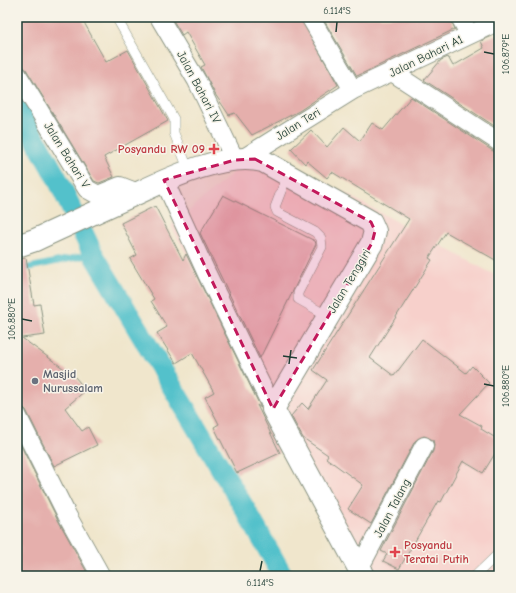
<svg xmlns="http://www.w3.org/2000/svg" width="516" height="593" font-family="'Comic Neue',sans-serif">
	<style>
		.built { fill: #f7d0cb }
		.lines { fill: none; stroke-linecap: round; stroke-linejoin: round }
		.stream { stroke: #53c1cb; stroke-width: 6 }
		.canal { stroke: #53c1cb; stroke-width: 21 }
		.building { fill: #e5afac }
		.lane-casing { stroke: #889280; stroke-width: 10 }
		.street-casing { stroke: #889280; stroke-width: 20 }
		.secondary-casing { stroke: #889280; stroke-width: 24 }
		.lane { stroke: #fff; stroke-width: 9 }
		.street { stroke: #fff; stroke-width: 18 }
		.secondary { stroke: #fff; stroke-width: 22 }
		.marked { fill: #c2185b; fill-opacity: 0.2; stroke: #c2185b; stroke-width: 3; stroke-dasharray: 8 5; stroke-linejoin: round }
		.ticks { fill: none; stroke: #1f3d34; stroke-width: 1.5 }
		.health-dot { fill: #e0444e; stroke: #f7f3e8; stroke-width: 1.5 }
		.worship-dot { fill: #6b7280; stroke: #f7f3e8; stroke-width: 1.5 }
		.labels { text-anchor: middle; stroke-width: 3; stroke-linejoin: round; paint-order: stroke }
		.street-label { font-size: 12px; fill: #1f3d34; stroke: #f7f3e8 }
		.health-label { font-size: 12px; font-weight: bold; fill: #be3a42; stroke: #f7f3e8; text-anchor: end }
		.worship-label { font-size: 12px; font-weight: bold; fill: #5b616d; stroke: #f7f3e8; text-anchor: start }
		.neatline { fill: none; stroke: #1f3d34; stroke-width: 1.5 }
		.ticks-label { font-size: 10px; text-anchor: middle; fill: #1f3d34 }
	</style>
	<rect width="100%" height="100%" fill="#f7f3e8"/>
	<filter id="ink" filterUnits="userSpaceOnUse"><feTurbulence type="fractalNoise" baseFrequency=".025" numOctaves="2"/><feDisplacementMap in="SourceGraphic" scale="8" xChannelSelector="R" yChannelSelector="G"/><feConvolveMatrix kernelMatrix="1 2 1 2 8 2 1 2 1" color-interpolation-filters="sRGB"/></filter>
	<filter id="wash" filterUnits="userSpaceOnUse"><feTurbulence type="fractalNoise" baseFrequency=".012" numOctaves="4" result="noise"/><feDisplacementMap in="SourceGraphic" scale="16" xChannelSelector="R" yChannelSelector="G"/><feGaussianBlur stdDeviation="0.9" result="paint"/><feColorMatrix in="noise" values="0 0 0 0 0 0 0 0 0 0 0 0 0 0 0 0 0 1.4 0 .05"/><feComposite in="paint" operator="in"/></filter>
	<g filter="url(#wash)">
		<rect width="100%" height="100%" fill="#f0e6cc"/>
		<path class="built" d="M 262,148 L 493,274 L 499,270 L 499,576 L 359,576 L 263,393 L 171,226 Z"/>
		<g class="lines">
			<path class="stream" d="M 17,270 L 93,254"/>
			<path class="canal" d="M 17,106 L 58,180 L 93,254 L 245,509 L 283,576"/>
		</g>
		<g id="blocks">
			<path class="building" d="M 17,17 L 81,17 L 106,62 L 128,50 L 168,121 L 104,157 L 114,177 L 99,183 L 94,181 L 26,69 L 17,64 Z
				M 171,17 L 300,17 L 338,85 L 299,111 L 252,135 L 235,113 L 229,115 L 215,94 L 201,67 L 205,65 L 186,32 L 182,35 Z
				M 322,17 L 450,17 L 455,29 L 357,76 Z
				M 499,33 L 499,129 L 424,80 L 441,60 L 448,57 L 453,66 L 484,48 L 481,41 Z
				M 411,97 L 493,151 L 499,152 L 499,262 L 446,232 L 429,258 L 432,260 L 370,358 L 394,376 L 422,339 L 466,373 L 472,366 L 489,383 L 460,414 L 482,426 L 481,429 L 499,440 L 499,447 L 483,473 L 463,461 L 441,502 L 438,501 L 399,569 L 383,561 L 387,554 L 381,551 L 433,451 L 434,445 L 433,440 L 424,436 L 415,441 L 371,524 L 348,509 L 363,485 L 326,458 L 328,455 L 303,438 L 291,416 L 302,403 L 308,409 L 327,380 L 313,370 L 409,219 L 332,172 L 327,178 L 307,161 L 305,164 L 291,149 L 311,130 L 327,147 L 344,127 L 360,141 L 372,123 L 383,130 Z
				M 223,195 L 315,241 L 316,244 L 260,358 L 200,233 Z
				M 155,206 L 183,260 L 186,254 L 261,408 L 257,405 L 280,453 L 237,473 L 214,427 L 219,424 L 205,397 L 214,392 L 192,353 L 176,363 L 157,333 L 167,327 L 151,301 L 154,299 L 130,259 L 137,255 L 121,223 Z
				M 26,258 L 34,305 L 40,304 L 45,335 L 22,338 L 75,377 L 86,390 L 65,408 L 82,431 L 88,427 L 97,445 L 54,466 L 26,410 L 22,406 L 17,405 L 17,259 Z
				M 17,438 L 58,520 L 89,576 L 17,576 Z"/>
		</g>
	</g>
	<g filter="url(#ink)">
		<use href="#blocks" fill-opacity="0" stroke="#889280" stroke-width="1"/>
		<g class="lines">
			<defs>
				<path id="lane" d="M 116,17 L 174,119 L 174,133 L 189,171
					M 287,176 L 275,207 L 277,212 L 315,232 L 321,238 L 322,247 L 298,293 L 298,299 L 328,316
					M 475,576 L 499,553"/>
				<path id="street" d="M 159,17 L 197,81 L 235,160
					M 310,17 L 353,90
					M 460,17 L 469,34
					M 392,72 L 499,142
					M 17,74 L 87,189 L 98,195 L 120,186 L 138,193
					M 244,158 L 353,90 L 499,21
					M 164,180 L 207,274 L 273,409
					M 17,415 L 67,515 L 101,576
					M 359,569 L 424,446"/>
				<path id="secondary" d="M 17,246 L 35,240 C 70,224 104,208 138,193 C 172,177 225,152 263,161 L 371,222 L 375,231 L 372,243 L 273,409 L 363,576"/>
			</defs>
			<use href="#lane" class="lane-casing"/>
			<use href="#street" class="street-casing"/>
			<use href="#secondary" class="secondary-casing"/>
			<use href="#lane" class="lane"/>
			<use href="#street" class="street"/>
			<use href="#secondary" class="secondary"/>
		</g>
	</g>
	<path class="marked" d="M 255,159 L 371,222 L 375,231 L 372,243 L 273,409 L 164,180 L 235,160 Z"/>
	<path class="ticks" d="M 336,32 L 337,22M 484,52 L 494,54M 22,319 L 32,321M 283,356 L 297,358M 289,364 L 291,350M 484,384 L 494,386M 260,571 L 262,561"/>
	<g class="health-dot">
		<path d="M212 143h4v4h4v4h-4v4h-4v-4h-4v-4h4z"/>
		<path d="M393 546h4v4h4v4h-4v4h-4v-4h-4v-4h4z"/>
	</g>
	<circle class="worship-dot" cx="35" cy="381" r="4"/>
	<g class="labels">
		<g class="street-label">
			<text transform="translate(426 56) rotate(-26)" y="4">Jalan Bahari A1</text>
			<text transform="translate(199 87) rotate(62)" y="4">Jalan Bahari IV</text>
			<text transform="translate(298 124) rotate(-32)" y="4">Jalan Teri</text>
			<text transform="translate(67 155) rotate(58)" y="4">Jalan Bahari V</text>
			<text transform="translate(349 281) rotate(-59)" y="4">Jalan Tenggiri</text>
			<text transform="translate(392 508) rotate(-62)" y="4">Jalan Talang</text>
		</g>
		<g class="health-label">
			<text x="205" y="153">Posyandu RW 09</text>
			<text x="404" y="549" text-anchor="start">Posyandu<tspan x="404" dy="14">Teratai Putih</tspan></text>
		</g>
		<g class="worship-label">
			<text x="43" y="378">Masjid<tspan x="43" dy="14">Nurussalam</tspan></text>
		</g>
	</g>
	<rect width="516" height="593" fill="none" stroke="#f7f3e8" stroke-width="44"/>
	<rect x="22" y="22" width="472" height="549" class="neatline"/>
	<g class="ticks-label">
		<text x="337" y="14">6.114°S</text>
		<text transform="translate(505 54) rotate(-90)" y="4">106.879°E</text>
		<text transform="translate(11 319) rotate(-90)" y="4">106.880°E</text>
		<text transform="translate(505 386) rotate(-90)" y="4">106.880°E</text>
		<text x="260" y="586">6.114°S</text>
	</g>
</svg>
